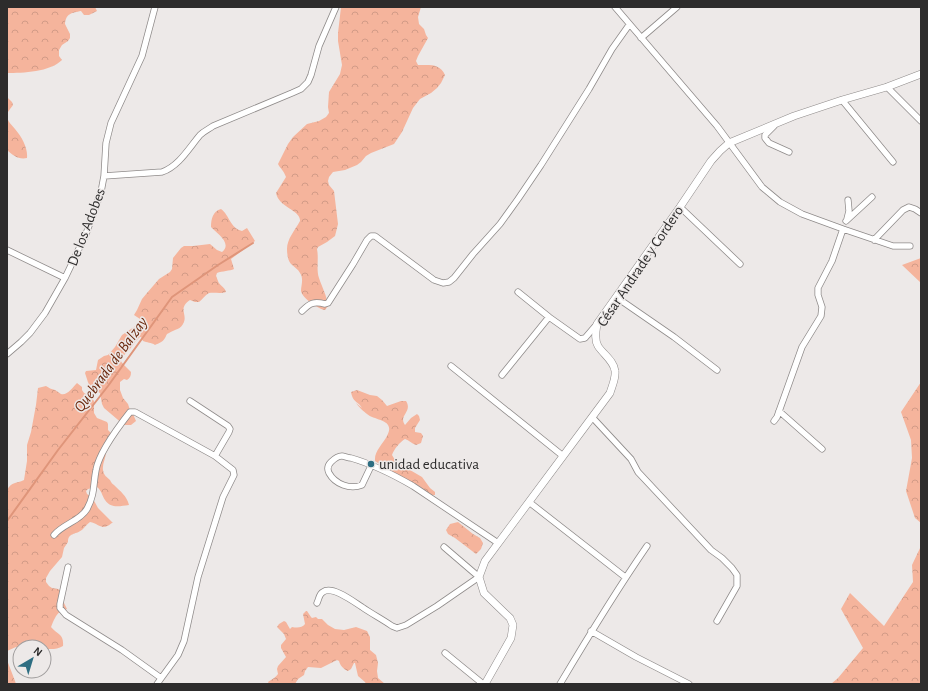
<svg xmlns="http://www.w3.org/2000/svg" width="928" height="691" font-family="'Alegreya Sans',sans-serif">
	<style>
		.forest { fill: url(#forest-crowns) }
		.lines { fill: none; stroke-linecap: round; stroke-linejoin: round }
		.stream { stroke: #df957a; stroke-width: 2 }
		.minor-casing { stroke: #8f8b8a; stroke-width: 7 }
		.tertiary-casing { stroke: #8f8b8a; stroke-width: 8 }
		.minor { stroke: #fff; stroke-width: 5.5 }
		.tertiary { stroke: #fff; stroke-width: 7 }
		.poi-dot { fill: #2e6e82; stroke: #ede9e8; stroke-width: 1.5 }
		.labels { text-anchor: middle; stroke-width: 3; stroke-linejoin: round; paint-order: stroke }
		.street-label { font-size: 15px; fill: #2d2c2c; stroke: #ede9e8 }
		.poi-label { font-size: 15px; fill: #2d2c2c; stroke: #ede9e8; text-anchor: start }
		.water-label { font-size: 16px; font-style: italic; fill: #6d2a0f; stroke: #ede9e8 }
	</style>
	<defs>
		<pattern id="forest-crowns" width="20" height="18" patternUnits="userSpaceOnUse"><rect width="20" height="18" fill="#f5b49c"/><path d="M2 6a3 3 0 1 1 6 0M12 15a3 3 0 1 1 6 0" fill="none" stroke="#d29b87"/></pattern>
	</defs>
	<rect width="100%" height="100%" fill="#ede9e8"/>
	<path class="forest" d="M 7,7 L 95,7 L 97,11 L 89,15 L 84,15 L 81,11 C 72,13 66,13 65,24 L 70,34 L 70,38 L 68,41 L 62,45 L 59,50 L 59,56 L 62,60 C 50,72 23,73 7,73 Z
		M 341,7 L 421,7 L 418,17 L 419,24 L 424,29 L 426,35 L 428,38 L 418,56 L 416,61 L 418,65 C 429,65 440,63 445,75 L 441,83 L 437,88 L 431,93 L 420,99 L 413,108 L 402,132 L 394,144 L 371,153 L 366,156 L 361,162 L 357,165 L 345,170 L 333,172 L 329,177 L 328,181 L 329,185 L 334,191 L 338,224 L 335,236 L 327,242 L 318,247 L 317,249 C 319,259 316,269 319,278 C 322,287 327,296 328,306 L 325,310 C 318,309 302,298 301,291 C 301,285 304,279 300,273 C 298,269 294,267 291,264 C 288,261 287,254 287,249 C 287,239 295,230 300,221 C 301,210 279,208 276,193 L 286,177 C 284,171 280,168 278,164 L 288,144 L 293,137 L 307,124 L 319,121 L 326,117 L 329,113 L 328,107 L 329,92 L 340,74 L 342,65 L 338,41 L 338,33 Z
		M 7,97 L 12,102 L 13,105 C 11,108 7,112 7,116 C 7,121 12,125 15,129 C 22,137 28,148 27,158 C 19,160 12,155 7,150 Z
		M 221,209 C 230,216 230,228 242,231 L 247,228 L 255,241 L 231,259 L 234,269 C 230,271 222,271 217,273 L 216,276 C 217,277 217,279 218,281 C 219,285 225,287 226,292 C 220,294 215,292 209,293 C 205,295 202,300 199,302 L 195,302 L 190,300 C 178,308 187,314 184,322 C 181,330 175,329 169,333 C 166,334 167,335 165,338 C 163,342 159,343 155,345 C 151,342 147,343 143,341 L 141,337 L 140,337 C 135,341 133,346 129,350 C 126,354 123,355 120,360 L 123,364 L 131,372 C 131,376 130,378 127,380 L 124,379 L 120,382 L 120,390 L 123,398 L 128,404 L 130,410 L 133,414 L 136,421 L 131,425 L 124,425 L 104,408 L 102,404 L 100,393 C 97,391 94,390 91,388 C 89,386 86,376 85,373 L 86,371 L 96,370 L 98,360 L 104,356 L 108,355 L 115,347 L 122,335 L 140,323 L 141,320 L 140,319 L 134,315 L 137,310 L 142,299 L 147,293 L 159,279 L 170,272 L 172,269 L 173,258 L 181,248 L 184,246 L 193,246 L 210,244 L 217,250 L 222,252 C 233,243 216,233 211,227 C 211,219 213,211 221,209 Z
		M 921,258 L 921,283 L 902,265 Z
		M 921,382 L 921,523 L 915,518 L 906,491 L 912,458 L 911,440 L 901,412 Z
		M 77,383 L 82,387 L 82,390 L 84,393 L 90,396 L 94,401 L 94,413 L 97,418 L 107,422 L 108,424 L 108,430 L 111,433 L 106,452 C 106,458 102,464 103,470 C 104,476 107,477 110,480 C 111,482 112,484 114,485 C 120,491 127,496 129,505 C 120,506 111,509 105,500 C 102,496 102,491 97,487 L 88,489 L 86,491 L 87,494 L 92,497 L 98,508 L 112,522 L 113,522 C 102,532 100,524 90,522 C 87,524 85,527 83,529 C 77,535 68,532 68,542 L 64,548 L 62,557 L 50,571 L 46,578 L 46,582 L 49,586 L 52,588 L 58,589 L 61,591 L 63,601 L 67,609 C 65,610 62,611 60,612 C 56,614 53,622 51,627 C 58,635 64,634 63,646 C 57,650 51,649 44,649 L 44,647 L 16,647 L 7,651 L 7,490 C 12,481 16,484 24,480 L 27,461 L 27,445 L 31,432 L 36,405 L 38,388 L 46,386 C 49,388 51,389 55,390 C 57,391 59,393 61,394 C 67,396 73,387 77,383 Z
		M 357,390 L 370,395 L 377,396 L 382,400 L 387,406 L 401,401 L 406,401 C 413,412 398,415 405,425 L 411,418 L 417,414 L 419,416 L 420,420 L 415,428 L 415,432 L 421,433 L 423,436 L 421,443 L 416,445 C 412,444 409,440 405,439 C 400,442 394,449 392,455 L 395,460 L 398,463 L 422,477 L 430,488 L 435,492 L 435,495 L 432,495 L 426,493 L 392,473 L 386,468 L 375,461 C 374,451 383,444 387,436 C 396,419 375,421 367,414 C 364,412 358,406 356,403 L 362,408 C 358,401 353,403 351,392 Z
		M 458,522 L 473,534 L 480,538 L 483,543 L 481,549 L 476,554 L 455,538 L 448,534 L 446,530 L 450,524 Z
		M 921,546 L 921,684 L 831,684 L 838,678 L 863,648 L 841,609 L 850,593 L 884,626 L 913,582 L 912,565 Z
		M 306,611 L 307,611 L 311,617 L 312,618 L 316,617 L 318,619 L 322,619 L 328,625 L 335,629 L 344,630 L 356,627 L 367,631 L 370,637 L 370,650 L 376,655 L 378,663 L 377,671 L 378,678 L 385,684 L 366,684 L 365,682 L 358,676 L 355,663 L 354,663 L 351,669 L 348,671 C 343,669 340,665 339,661 L 337,660 L 321,668 L 308,667 L 305,671 L 304,675 L 298,679 L 295,684 L 269,684 L 268,682 C 272,679 274,679 278,674 L 277,669 L 278,666 L 286,657 L 281,648 L 281,645 L 286,639 L 284,634 L 277,627 L 279,624 L 284,621 L 286,622 L 290,629 L 292,627 C 297,628 302,628 305,624 L 303,614 Z
		M 7,660 L 15,681 L 16,684 L 7,684 Z"/>
	<g class="lines">
		<path class="stream" d="M 7,521 L 58,450 L 108,386 L 172,297 L 218,265 L 253,243"/>
		<defs>
			<path id="minor" d="M 615,7 L 717,126 L 762,187 L 780,202 L 802,214 L 843,229 L 832,261 L 818,288 L 818,295 L 822,307 L 821,316 L 802,347 L 777,417 L 774,421
				M 641,38 L 677,7
				M 887,87 L 921,121
				M 842,100 L 893,162
				M 774,126 L 765,135 L 765,138 L 769,143 L 789,152
				M 104,176 L 162,172 C 179,166 189,148 200,135 C 204,131 209,129 213,126 L 292,93 L 301,89 L 308,82 L 311,75 L 319,46 L 336,7
				M 680,207 L 740,264
				M 847,219 L 849,211 L 848,200
				M 846,221 L 872,197
				M 843,229 L 893,246 L 910,246
				M 874,240 L 903,210 L 909,207 L 915,209 L 921,213
				M 7,250 L 65,278
				M 518,292 L 549,317 L 580,339 L 585,338 L 597,324
				M 616,297 L 674,337 L 717,370
				M 302,311 C 310,303 314,301 325,304 L 328,303 L 353,264 L 367,240 L 371,236 L 375,236 L 434,280 L 443,283 L 449,282 L 454,278 L 473,254 L 500,224 L 518,199 L 541,165 L 589,89 L 612,49 L 629,25
				M 7,354 L 21,342 L 30,333 L 45,313 L 65,278 L 86,234 L 101,192 L 104,176 L 106,143 L 111,123 L 142,56 L 155,7
				M 451,366 L 563,456
				M 502,375 L 549,317
				M 190,401 L 228,426 L 230,429 L 229,432 L 215,456
				M 779,411 L 822,449
				M 592,417 L 631,459 L 638,472 L 711,550 L 722,558 L 732,568 L 737,575 L 737,586 L 717,621
				M 371,466 L 362,485 C 350,490 335,484 329,473 C 327,469 328,465 331,462 C 334,459 337,456 342,456 C 344,456 348,458 351,458 C 372,464 394,475 413,486 L 498,543
				M 529,502 L 625,577
				M 54,535 C 63,524 80,521 87,509 C 95,494 93,485 96,470 C 99,453 119,426 130,412 L 135,412 L 215,456 L 233,470 L 234,475 L 223,497 L 198,577 L 184,641 L 178,655 L 157,684
				M 68,567 L 60,604 L 60,608 L 66,615 L 122,650 L 161,678
				M 317,603 C 319,599 319,594 323,592 C 332,585 354,602 362,607 C 372,614 382,619 392,626 L 397,628 L 406,625 L 437,606 L 479,577 L 444,547
				M 591,631 L 636,657 L 689,684
				M 445,653 L 483,684
				M 560,684 C 588,637 616,591 647,546"/>
			<path id="tertiary" d="M 485,684 L 511,638 L 513,625 L 510,618 L 484,593 L 479,577 L 485,561 L 610,393 C 612,386 616,378 615,371 C 614,361 603,354 598,346 C 594,339 596,331 597,324 L 680,207 L 711,161 L 720,151 L 729,143 L 794,116 L 842,100 L 887,87 L 921,74"/>
		</defs>
		<use href="#minor" class="minor-casing"/>
		<use href="#tertiary" class="tertiary-casing"/>
		<use href="#minor" class="minor"/>
		<use href="#tertiary" class="tertiary"/>
	</g>
	<circle class="poi-dot" cx="371" cy="464" r="4"/>
	<g class="labels">
		<g class="street-label">
			<text transform="translate(86 227) rotate(-69)" y="5">De los Adobes</text>
			<text transform="translate(640 266) rotate(-56)" y="5">César Andrade y Cordero</text>
		</g>
		<g class="poi-label">
			<text x="379" y="469">unidad educativa</text>
		</g>
		<g class="water-label">
			<text transform="translate(110 364) rotate(-54)" y="6">Quebrada de Balzay</text>
		</g>
	</g>
	<rect width="928" height="691" fill="none" stroke="#2d2c2c" stroke-width="16"/>
	<g transform="translate(32 659) rotate(38)"><circle r="19" fill="#ede9e8" stroke="#a09d9d"/>
	<path d="M0-3L7 15L0 10L-7 15Z" fill="#2e6e82"/>
	<text y="-6" font-size="11" font-weight="bold" text-anchor="middle" fill="#2d2c2c">N</text>
	</g>
</svg>
